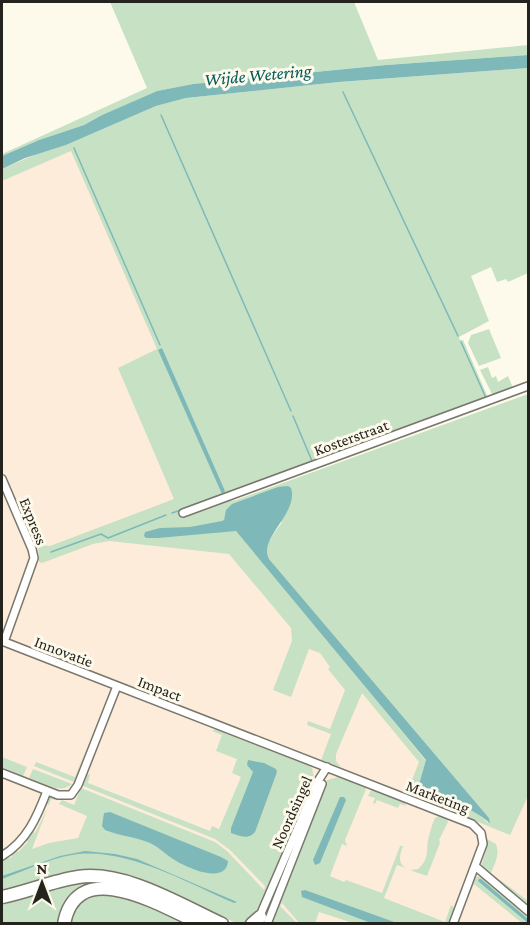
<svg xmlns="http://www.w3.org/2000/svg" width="530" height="925" font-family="'Crimson Pro',serif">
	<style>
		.industrial { fill: #feecdb }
		.green { fill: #c7e1c4; fill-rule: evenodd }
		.water { fill: #7eb8b9 }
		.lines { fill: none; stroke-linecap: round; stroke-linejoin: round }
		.stream { stroke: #7eb8b9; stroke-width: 1.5 }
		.minor-casing { stroke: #79766a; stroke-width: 10 }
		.motorway-casing { stroke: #79766a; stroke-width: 15 }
		.minor { stroke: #fff; stroke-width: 7 }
		.motorway { stroke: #fff; stroke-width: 12 }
		.labels { text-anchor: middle; stroke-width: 6; stroke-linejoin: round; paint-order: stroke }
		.street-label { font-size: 16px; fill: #24231e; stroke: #fdfaeb }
		.water-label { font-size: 18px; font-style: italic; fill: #015a5b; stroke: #fdfaeb }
	</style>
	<rect width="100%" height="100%" fill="#fdfaeb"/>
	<path class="industrial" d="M 69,137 L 232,504 L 440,768 L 512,829 L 528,796 L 528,923 L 284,923 L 174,876 L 2,877 L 2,163 Z"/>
	<path class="green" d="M 110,2 L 354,2 L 378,60 L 528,45 L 528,55 L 385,65 L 193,84 L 157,91 L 102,115 L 84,125 L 39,140 L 2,156 L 2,154 L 147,88 Z
		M 528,68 L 528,273 L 508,282 L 506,279 L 497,282 L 491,267 L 471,276 L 489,321 L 459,337 L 460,340 L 463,340 L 489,400 L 179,514 L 182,518 L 223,502 L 236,500 L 528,394 L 528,796 L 510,835 L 407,793 L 419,762 L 362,693 L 336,754 L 336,761 L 341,767 L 321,760 L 331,734 L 307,725 L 308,721 L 330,729 L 345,690 L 328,669 L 330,667 L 320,653 L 309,649 L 291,697 L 273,690 L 292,641 L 291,628 L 229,554 L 109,541 L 93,544 L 42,563 L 39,562 L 38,545 L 50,546 L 174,499 L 118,368 L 157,349 L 71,151 L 2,181 L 2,169 L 39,153 L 66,145 L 156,106 L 186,98 L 339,82 ZM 224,518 L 282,522 C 275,533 262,546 269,559 L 489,818 L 488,823 C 471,804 441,797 418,788 L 426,761 L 284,587 L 236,531 L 224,522 Z
		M 489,329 L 501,358 L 479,366 L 468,343 L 471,335 Z
		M 488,367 L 492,378 L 496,376 L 498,382 L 508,376 L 513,388 L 498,396 L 492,394 L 480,370 Z
		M 217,728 L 248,742 L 249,741 L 307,764 L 312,768 L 314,778 L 257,912 L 251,921 L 245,923 L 236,923 L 119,874 L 2,893 L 2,858 L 8,855 L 9,858 L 12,857 L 11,853 L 15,849 L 18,852 L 28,842 L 25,840 L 31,831 L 35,833 L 49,805 L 45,803 L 48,796 L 55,799 L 55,800 L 51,799 L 32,849 L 49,843 L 78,838 L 87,816 L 59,804 L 62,800 L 74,805 L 81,788 L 215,842 L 227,851 L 264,890 L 265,886 L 230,850 L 215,839 L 81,785 L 85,776 L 89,774 L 90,775 L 88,783 L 210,831 L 212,826 L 219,829 L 241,777 L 232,773 L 237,759 L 216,751 L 222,735 L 212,731 Z
		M 85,750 L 74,782 L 34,766 L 36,762 L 75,777 Z
		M 2,757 L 27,767 L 23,776 L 2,767 Z
		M 33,769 L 72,784 C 59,795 43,783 29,778 Z
		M 338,777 L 365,785 L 366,789 L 345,840 L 347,846 L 342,844 L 330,876 L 344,882 L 346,880 L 382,893 L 400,846 L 403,846 C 400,855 397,862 406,868 L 397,865 L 384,898 L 445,922 L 451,905 L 455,909 L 450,923 L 353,923 L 319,912 L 315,923 L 300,924 L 282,903 L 280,906 L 297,923 L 269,924 C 287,878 307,833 323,786 L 327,780 Z
		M 372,789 L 403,800 L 406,806 L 400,804 L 398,808 L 377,800 L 375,804 L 373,803 L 375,798 L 368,796 Z
		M 441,815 L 446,817 L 448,822 L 439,840 L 440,843 L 427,876 L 410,870 L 418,869 C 431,858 425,849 429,836 C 431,829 432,824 435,818 Z
		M 487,839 L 496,844 C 500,855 495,863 491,873 L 528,901 L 528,909 L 481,867 L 487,847 Z
		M 482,876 L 528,913 L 528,923 L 522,923 L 474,884 L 466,902 L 476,877 Z
		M 86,879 L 119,884 L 93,886 L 62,923 L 2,923 L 2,899 Z
		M 94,893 L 121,894 L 190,924 L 69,924 L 74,907 Z"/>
	<path class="water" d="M 528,55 L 528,68 L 339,82 L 186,98 L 156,106 L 66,145 L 25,158 L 2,169 L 2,156 L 39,140 L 84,125 L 102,115 L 157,91 L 193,84 L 386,65 Z
		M 162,348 L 225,491 L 222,494 L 158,350 Z
		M 288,486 L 291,488 C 299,513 258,538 269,559 L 489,818 L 490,823 C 470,806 442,797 418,788 L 426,760 L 236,531 L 158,538 L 146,538 L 144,536 L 145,532 L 160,528 L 190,527 L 222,521 L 224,520 L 226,510 L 232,504 L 278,487 Z
		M 248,760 L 264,763 L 276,769 L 277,772 L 255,832 C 248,840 240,836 231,833 L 231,828 L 253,772 L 247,765 Z
		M 340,797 L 344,797 L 346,800 L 320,863 L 315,865 L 313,860 Z
		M 110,812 L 221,857 L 228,861 C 226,886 185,867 173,859 C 165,854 159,847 150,843 C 136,837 120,836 105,830 L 102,826 L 104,813 Z
		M 85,851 L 115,854 L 137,859 L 237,902 L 234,903 C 187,883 124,846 72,855 C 48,859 24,871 2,879 L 2,876 L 60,856 Z
		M 479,879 L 481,879 L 528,919 L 528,923 L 478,881 Z
		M 305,890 L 397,923 L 371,923 L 302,897 L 301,891 Z"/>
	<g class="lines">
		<path class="stream" d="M 343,92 L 458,336
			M 161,115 L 291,411
			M 74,148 L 160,345
			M 461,342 L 486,398
			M 293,416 L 312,461
			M 305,464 L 341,451
			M 235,490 L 299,466
			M 190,506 L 217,496
			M 172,513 L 181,510
			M 51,552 L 101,534 L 108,538 L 166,515"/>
		<defs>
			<path id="minor" d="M 2,479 L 32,549 L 34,558 L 4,642
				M 183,513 L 528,386
				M 2,641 L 472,824 L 481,833 L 483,844 L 453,924
				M 2,773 L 58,795 L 71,795 L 78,785 L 117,686
				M 2,856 C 27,841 37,817 47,791
				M 475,866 L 528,911
				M 259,918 L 318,781 L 327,767
				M 267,924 L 322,784"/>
			<path id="motorway" d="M 2,897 C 27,892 52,881 78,877 C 124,870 181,905 222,924
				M 64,924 C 77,853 165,908 201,924
				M 252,924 L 260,917"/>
		</defs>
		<use href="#minor" class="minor-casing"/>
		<use href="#motorway" class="motorway-casing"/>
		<use href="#minor" class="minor"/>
		<use href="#motorway" class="motorway"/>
	</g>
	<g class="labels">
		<g class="street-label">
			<text transform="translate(351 437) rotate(-20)" y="6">Kosterstraat</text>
			<text transform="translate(34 521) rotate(68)" y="6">Express</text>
			<text transform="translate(64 651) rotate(21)" y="6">Innovatie</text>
			<text transform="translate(160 688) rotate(21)" y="6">Impact</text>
			<text transform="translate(438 796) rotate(21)" y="6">Marketing</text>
			<text transform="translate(291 812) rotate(-66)" y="6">Noordsingel</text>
		</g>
		<g class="water-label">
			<text transform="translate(258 75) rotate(-5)" y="6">Wijde Wetering</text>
		</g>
	</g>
	<rect width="530" height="925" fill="none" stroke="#24231e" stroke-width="6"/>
	<g transform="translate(42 883)" stroke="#fdfaeb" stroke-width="4.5" paint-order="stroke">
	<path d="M0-4.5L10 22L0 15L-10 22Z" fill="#24231e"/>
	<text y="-9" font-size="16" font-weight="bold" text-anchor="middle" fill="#24231e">N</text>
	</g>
</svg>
